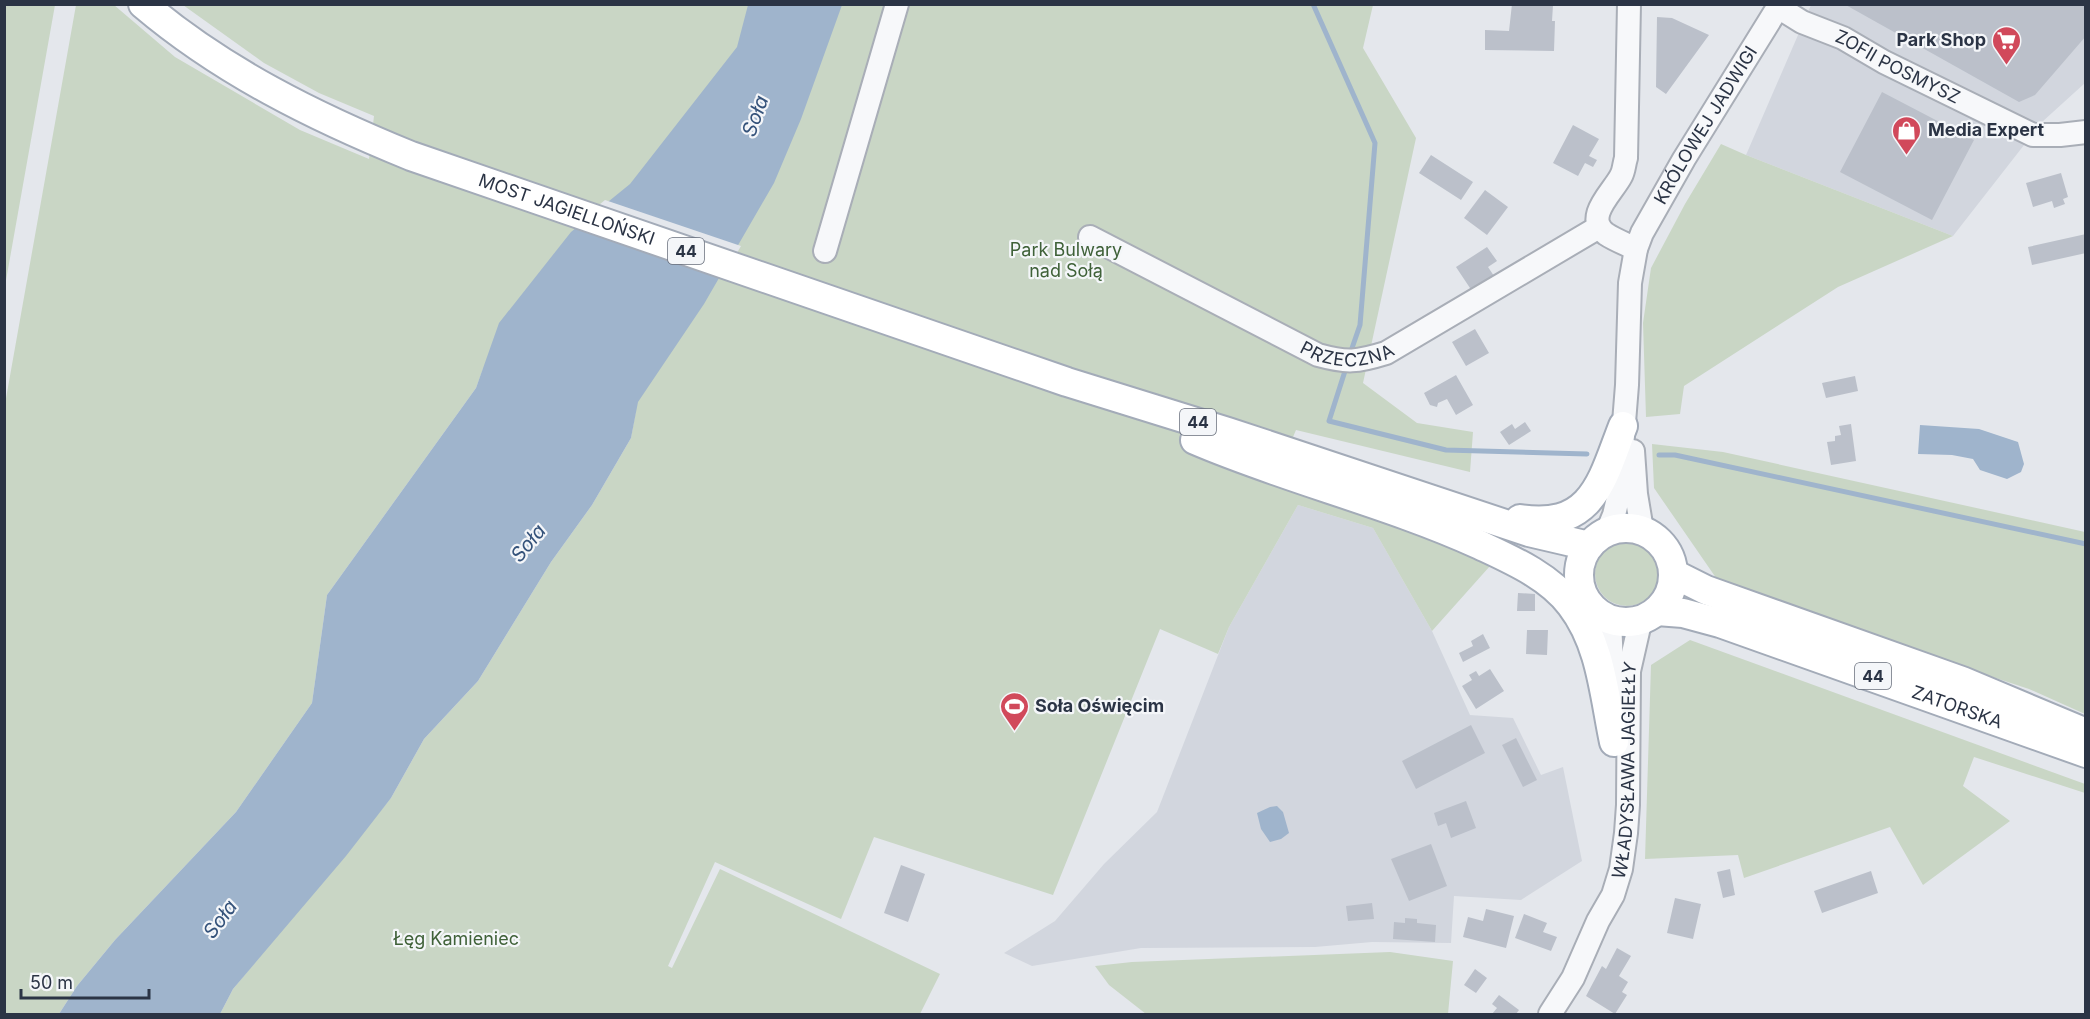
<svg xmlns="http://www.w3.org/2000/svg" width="2090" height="1019" font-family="Inter,sans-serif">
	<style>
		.built { fill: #d2d6de }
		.green { fill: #c9d6c5 }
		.water { fill: #9fb4cc }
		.pier { fill: #e4e7ec }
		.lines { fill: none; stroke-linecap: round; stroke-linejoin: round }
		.stream { stroke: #9fb4cc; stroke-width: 5 }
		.building { fill: #bbc0ca }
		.minor-casing { stroke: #a9aeb7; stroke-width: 26 }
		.major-casing { stroke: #a3abb8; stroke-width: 32 }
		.minor { stroke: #f7f8fa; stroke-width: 22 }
		.major { stroke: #fff; stroke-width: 28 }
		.labels { text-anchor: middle; stroke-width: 4.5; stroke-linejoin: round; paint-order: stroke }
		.shield { fill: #f4f6f9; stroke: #676e7b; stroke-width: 1.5 }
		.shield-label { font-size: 16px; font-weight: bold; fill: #2b3445 }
		.poi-label { font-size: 18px; font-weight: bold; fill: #2b3445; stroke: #f4f6f9; text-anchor: start }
		.street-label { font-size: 18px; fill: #2b3445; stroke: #f4f6f9 }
		.park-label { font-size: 18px; fill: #3f6138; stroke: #f4f6f9 }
		.water-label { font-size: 20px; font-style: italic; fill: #34527a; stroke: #f4f6f9 }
	</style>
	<rect width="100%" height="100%" fill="#e4e7ec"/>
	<path class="built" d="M 1811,5 L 2085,5 L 2085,83 L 2042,122 L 1953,236 L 1746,155 Z
		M 1298,505 L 1373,528 L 1432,631 L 1470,715 L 1513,718 L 1541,775 L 1563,767 L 1582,861 L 1521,900 L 1454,896 L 1451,943 L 1372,942 L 1315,947 L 1141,948 L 1032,966 L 1004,953 L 1055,921 L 1104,864 L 1157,812 L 1229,627 Z"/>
	<path class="green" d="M 5,4 L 55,5 L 5,286 L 4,5 Z
		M 76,5 L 114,5 L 175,57 L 300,130 L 369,159 L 374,116 L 319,93 L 264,63 L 183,5 L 1373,5 L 1363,48 L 1416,138 L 1363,383 L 1417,423 L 1473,432 L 1470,472 L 1296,430 L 1275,479 L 1422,535 L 1490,566 L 1432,631 L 1373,528 L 1298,505 L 1229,627 L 1218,654 L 1160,629 L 1053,895 L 874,837 L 841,919 L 715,862 L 668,966 L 672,968 L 720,869 L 940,974 L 920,1014 L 220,1014 L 233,989 L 391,798 L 424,739 L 478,681 L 551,562 L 592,505 L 631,438 L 636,410 L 483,369 L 476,388 L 327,595 L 312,703 L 236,812 L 115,940 L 77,986 L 59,1014 L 5,1014 L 5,404 Z
		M 1721,144 L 1746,155 L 1953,236 L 1838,287 L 1684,386 L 1680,414 L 1646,417 L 1643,323 L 1651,268 L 1685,204 Z
		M 1652,444 L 1723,452 L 2085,532 L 2085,714 L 2029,689 L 1723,588 L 1654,488 Z
		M1595 574a32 32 0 1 1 64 0a32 32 0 1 1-64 0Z
		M 1690,640 L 2085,784 L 2085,793 L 1974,757 L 1963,786 L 2010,821 L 1923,885 L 1890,827 L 1744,878 L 1738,855 L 1645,859 L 1651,665 Z
		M 1390,952 L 1453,961 L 1448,1014 L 1146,1014 L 1109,985 L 1095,966 L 1132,962 Z"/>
	<path class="water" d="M 748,5 L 842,5 L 801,119 L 774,183 L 704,304 L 638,402 L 631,438 L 592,505 L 551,562 L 478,681 L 424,739 L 391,798 L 346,856 L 233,989 L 220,1014 L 59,1014 L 77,986 L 115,940 L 236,812 L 312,703 L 327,595 L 476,388 L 499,323 L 571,232 L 630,184 L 737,47 Z
		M 1920,425 L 1979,429 L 2018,442 L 2024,464 L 2021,472 L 2007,479 L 1980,470 L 1973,459 L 1952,455 L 1918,454 Z
		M 1277,806 L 1283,812 L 1289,833 L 1281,839 L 1270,842 L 1261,829 L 1257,813 L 1270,807 Z"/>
	<path class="pier" d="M 605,200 L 741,246 L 723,277 L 573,226 Z"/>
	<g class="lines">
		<path class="stream" d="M 1313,4 L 1375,143 L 1360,325 L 1351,351
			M 1345,371 L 1329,421 L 1446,450 L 1587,454
			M 1659,455 L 1675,455 L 2086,544"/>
	</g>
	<path class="building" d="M 1512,4 L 1553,5 L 1552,21 L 1555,21 L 1554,51 L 1485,50 L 1485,30 L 1509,31 Z
		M 1844,4 L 2086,4 L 2086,36 L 2035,95 L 2019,102 Z
		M 1657,17 L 1672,18 L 1709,35 L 1666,94 L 1656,87 Z
		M 1882,92 L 1974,140 L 1932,220 L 1840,172 Z
		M 1573,125 L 1599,139 L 1589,156 L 1597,160 L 1593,167 L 1585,163 L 1578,176 L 1553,163 Z
		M 1431,155 L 1473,182 L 1461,200 L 1419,173 Z
		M 2061,173 L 2068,197 L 2063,199 L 2065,204 L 2054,208 L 2052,201 L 2033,207 L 2026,183 Z
		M 1485,190 L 1508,207 L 1487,235 L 1464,218 Z
		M 2086,234 L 2086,253 L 2032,265 L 2028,247 Z
		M 1487,247 L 1497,261 L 1488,267 L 1494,276 L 1472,291 L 1456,267 Z
		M 1475,329 L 1489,353 L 1466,366 L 1452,342 Z
		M 1456,375 L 1473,405 L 1456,415 L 1447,399 L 1438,403 L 1437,407 L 1430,405 L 1424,393 Z
		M 1855,376 L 1858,391 L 1826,398 L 1822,383 Z
		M 1525,422 L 1531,431 L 1509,445 L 1500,432 L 1512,424 L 1515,429 Z
		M 1851,424 L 1856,461 L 1831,465 L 1827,442 L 1835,441 L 1835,436 L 1841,435 L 1839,426 Z
		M 1518,593 L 1535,594 L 1535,611 L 1517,611 Z
		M 1527,630 L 1548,630 L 1547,655 L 1526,654 Z
		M 1483,634 L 1490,648 L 1463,662 L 1459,653 L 1473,646 L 1471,641 Z
		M 1490,669 L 1504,691 L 1476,709 L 1462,686 L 1472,680 L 1469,675 L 1476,671 L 1479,676 Z
		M 1471,725 L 1485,753 L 1416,789 L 1402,761 Z
		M 1516,738 L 1537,780 L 1523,787 L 1502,745 Z
		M 1466,801 L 1476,828 L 1451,838 L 1446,823 L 1438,826 L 1434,813 Z
		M 1431,844 L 1447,886 L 1409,901 L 1391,859 Z
		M 901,865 L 925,874 L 908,922 L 884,913 Z
		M 1730,869 L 1735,895 L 1723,898 L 1717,872 Z
		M 1871,871 L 1878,893 L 1822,913 L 1814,891 Z
		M 1675,898 L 1701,904 L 1693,939 L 1667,933 Z
		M 1372,903 L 1374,919 L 1348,921 L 1346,906 Z
		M 1486,909 L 1514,916 L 1506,948 L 1463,937 L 1468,917 L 1483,921 Z
		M 1524,914 L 1547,923 L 1543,932 L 1557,937 L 1551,951 L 1515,938 Z
		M 1405,918 L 1417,919 L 1417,923 L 1436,925 L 1435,942 L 1393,939 L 1394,922 L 1405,923 Z
		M 1617,948 L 1631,956 L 1619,976 L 1628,982 L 1622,992 L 1627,995 L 1615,1014 L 1586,996 L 1602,966 L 1606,969 Z
		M 1475,969 L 1487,978 L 1476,993 L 1464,985 Z
		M 1499,995 L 1519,1010 L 1516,1014 L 1492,1014 L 1497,1008 L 1492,1004 Z"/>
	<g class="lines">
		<defs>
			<g id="minor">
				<path d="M 1629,4 L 1626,158 C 1624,164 1624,171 1621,176 C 1613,192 1583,217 1606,234 C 1615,240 1626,244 1636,249"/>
				<path id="s1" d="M 1778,7 L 1802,22 L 1843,38 L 1884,62 L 2033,135 L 2060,135 L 2086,132"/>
				<path id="s2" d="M 1090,237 L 1318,355 C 1347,363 1357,362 1386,353 L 1599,227"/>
				<path d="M 825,251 L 897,4"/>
				<path d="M 1633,451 L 1636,494 L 1642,530"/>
				<path id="s3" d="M 1607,532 L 1614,515 L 1618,498 L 1627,385 L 1630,283 L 1636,249 L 1642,233 L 1684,159 L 1780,4"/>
				<path d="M 1610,619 L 1613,690"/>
				<path id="s4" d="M 1550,1014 L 1573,978 L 1598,921 L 1613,895 L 1621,869 L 1626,833 L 1628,805 L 1629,671 L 1639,627 L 1646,618"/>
			</g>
			<g id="major">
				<path id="s5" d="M 143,4 C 222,71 315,117 411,156 L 1067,382 L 1228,432 L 1529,532 L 1589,546"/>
				<path d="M 1195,440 C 1288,480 1388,503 1480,545 C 1512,560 1549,576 1571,605 C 1601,644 1604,694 1614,742"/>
				<path d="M 1520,519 C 1593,530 1602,480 1623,426"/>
				<circle cx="1626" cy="575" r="47"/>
				<path d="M 1674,574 L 1706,590 L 1962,681 L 2086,733"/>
				<path id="s6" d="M 1657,611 L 1683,613 L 1720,623 L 2086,753"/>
			</g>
		</defs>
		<use href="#minor" class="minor-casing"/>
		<use href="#major" class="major-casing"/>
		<use href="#minor" class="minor"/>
		<use href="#major" class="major"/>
	</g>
	<defs>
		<symbol id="supermarket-pin" viewBox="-11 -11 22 30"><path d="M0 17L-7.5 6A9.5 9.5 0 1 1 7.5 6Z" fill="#d1495b" stroke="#f4f6f9"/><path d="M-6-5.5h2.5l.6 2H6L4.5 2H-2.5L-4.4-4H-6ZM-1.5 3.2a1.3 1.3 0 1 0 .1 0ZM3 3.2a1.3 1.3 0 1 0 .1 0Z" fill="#fff"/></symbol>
		<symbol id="shop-pin" viewBox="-11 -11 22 30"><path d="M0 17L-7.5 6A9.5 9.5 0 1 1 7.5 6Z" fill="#d1495b" stroke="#f4f6f9"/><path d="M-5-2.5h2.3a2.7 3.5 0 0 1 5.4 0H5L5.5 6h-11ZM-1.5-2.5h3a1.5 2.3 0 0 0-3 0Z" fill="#fff"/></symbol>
		<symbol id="stadium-pin" viewBox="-11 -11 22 30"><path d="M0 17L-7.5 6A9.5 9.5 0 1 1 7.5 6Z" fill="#d1495b" stroke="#f4f6f9"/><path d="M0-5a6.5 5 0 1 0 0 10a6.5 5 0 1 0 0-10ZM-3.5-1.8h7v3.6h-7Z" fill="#fff"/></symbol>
	</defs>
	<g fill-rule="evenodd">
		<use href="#supermarket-pin" x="1990" y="24" width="33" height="45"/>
		<use href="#shop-pin" x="1890" y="114" width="33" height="45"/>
		<use href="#stadium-pin" x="998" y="690" width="33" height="45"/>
	</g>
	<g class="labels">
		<g class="shield">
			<rect x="668" y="238" width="36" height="26" rx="4.5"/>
			<rect x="1180" y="409" width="36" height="26" rx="4.5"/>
			<rect x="1855" y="663" width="36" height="26" rx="4.5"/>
		</g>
		<g class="shield-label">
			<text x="686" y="257">44</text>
			<text x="1198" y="428">44</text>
			<text x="1873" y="682">44</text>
		</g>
		<g class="poi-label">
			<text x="1986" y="46" text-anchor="end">Park Shop</text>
			<text x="1928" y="136">Media Expert</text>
			<text x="1035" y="712">Soła Oświęcim</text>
		</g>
		<g class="street-label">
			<text dy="6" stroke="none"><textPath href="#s1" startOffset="134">ZOFII POSMYSZ</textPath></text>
			<text dy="6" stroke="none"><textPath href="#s3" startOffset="428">KRÓLOWEJ JADWIGI</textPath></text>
			<text dy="6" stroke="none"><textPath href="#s5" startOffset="474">MOST JAGIELLOŃSKI</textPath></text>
			<text dy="6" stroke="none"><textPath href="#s2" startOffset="286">PRZECZNA</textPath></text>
			<text dy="6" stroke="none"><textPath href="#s6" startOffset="316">ZATORSKA</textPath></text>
			<text dy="6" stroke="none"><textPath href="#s4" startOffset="261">WŁADYSŁAWA JAGIEŁŁY</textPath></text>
		</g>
		<g class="park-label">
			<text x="1066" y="256">Park Bulwary<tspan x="1066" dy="21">nad Sołą</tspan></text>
			<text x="456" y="945">Łęg Kamieniec</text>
		</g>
		<g class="water-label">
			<text transform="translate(755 116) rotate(-70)" y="7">Soła</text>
			<text transform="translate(528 543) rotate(-50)" y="7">Soła</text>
			<text transform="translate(220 919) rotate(-53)" y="7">Soła</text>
		</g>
	</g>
	<rect width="2090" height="1019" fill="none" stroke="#2b3445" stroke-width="12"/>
	<path d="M21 989v9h128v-9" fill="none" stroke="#2b3445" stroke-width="3"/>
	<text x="30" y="989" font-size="18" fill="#2b3445" stroke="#f4f6f9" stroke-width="4.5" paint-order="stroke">50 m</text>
</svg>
